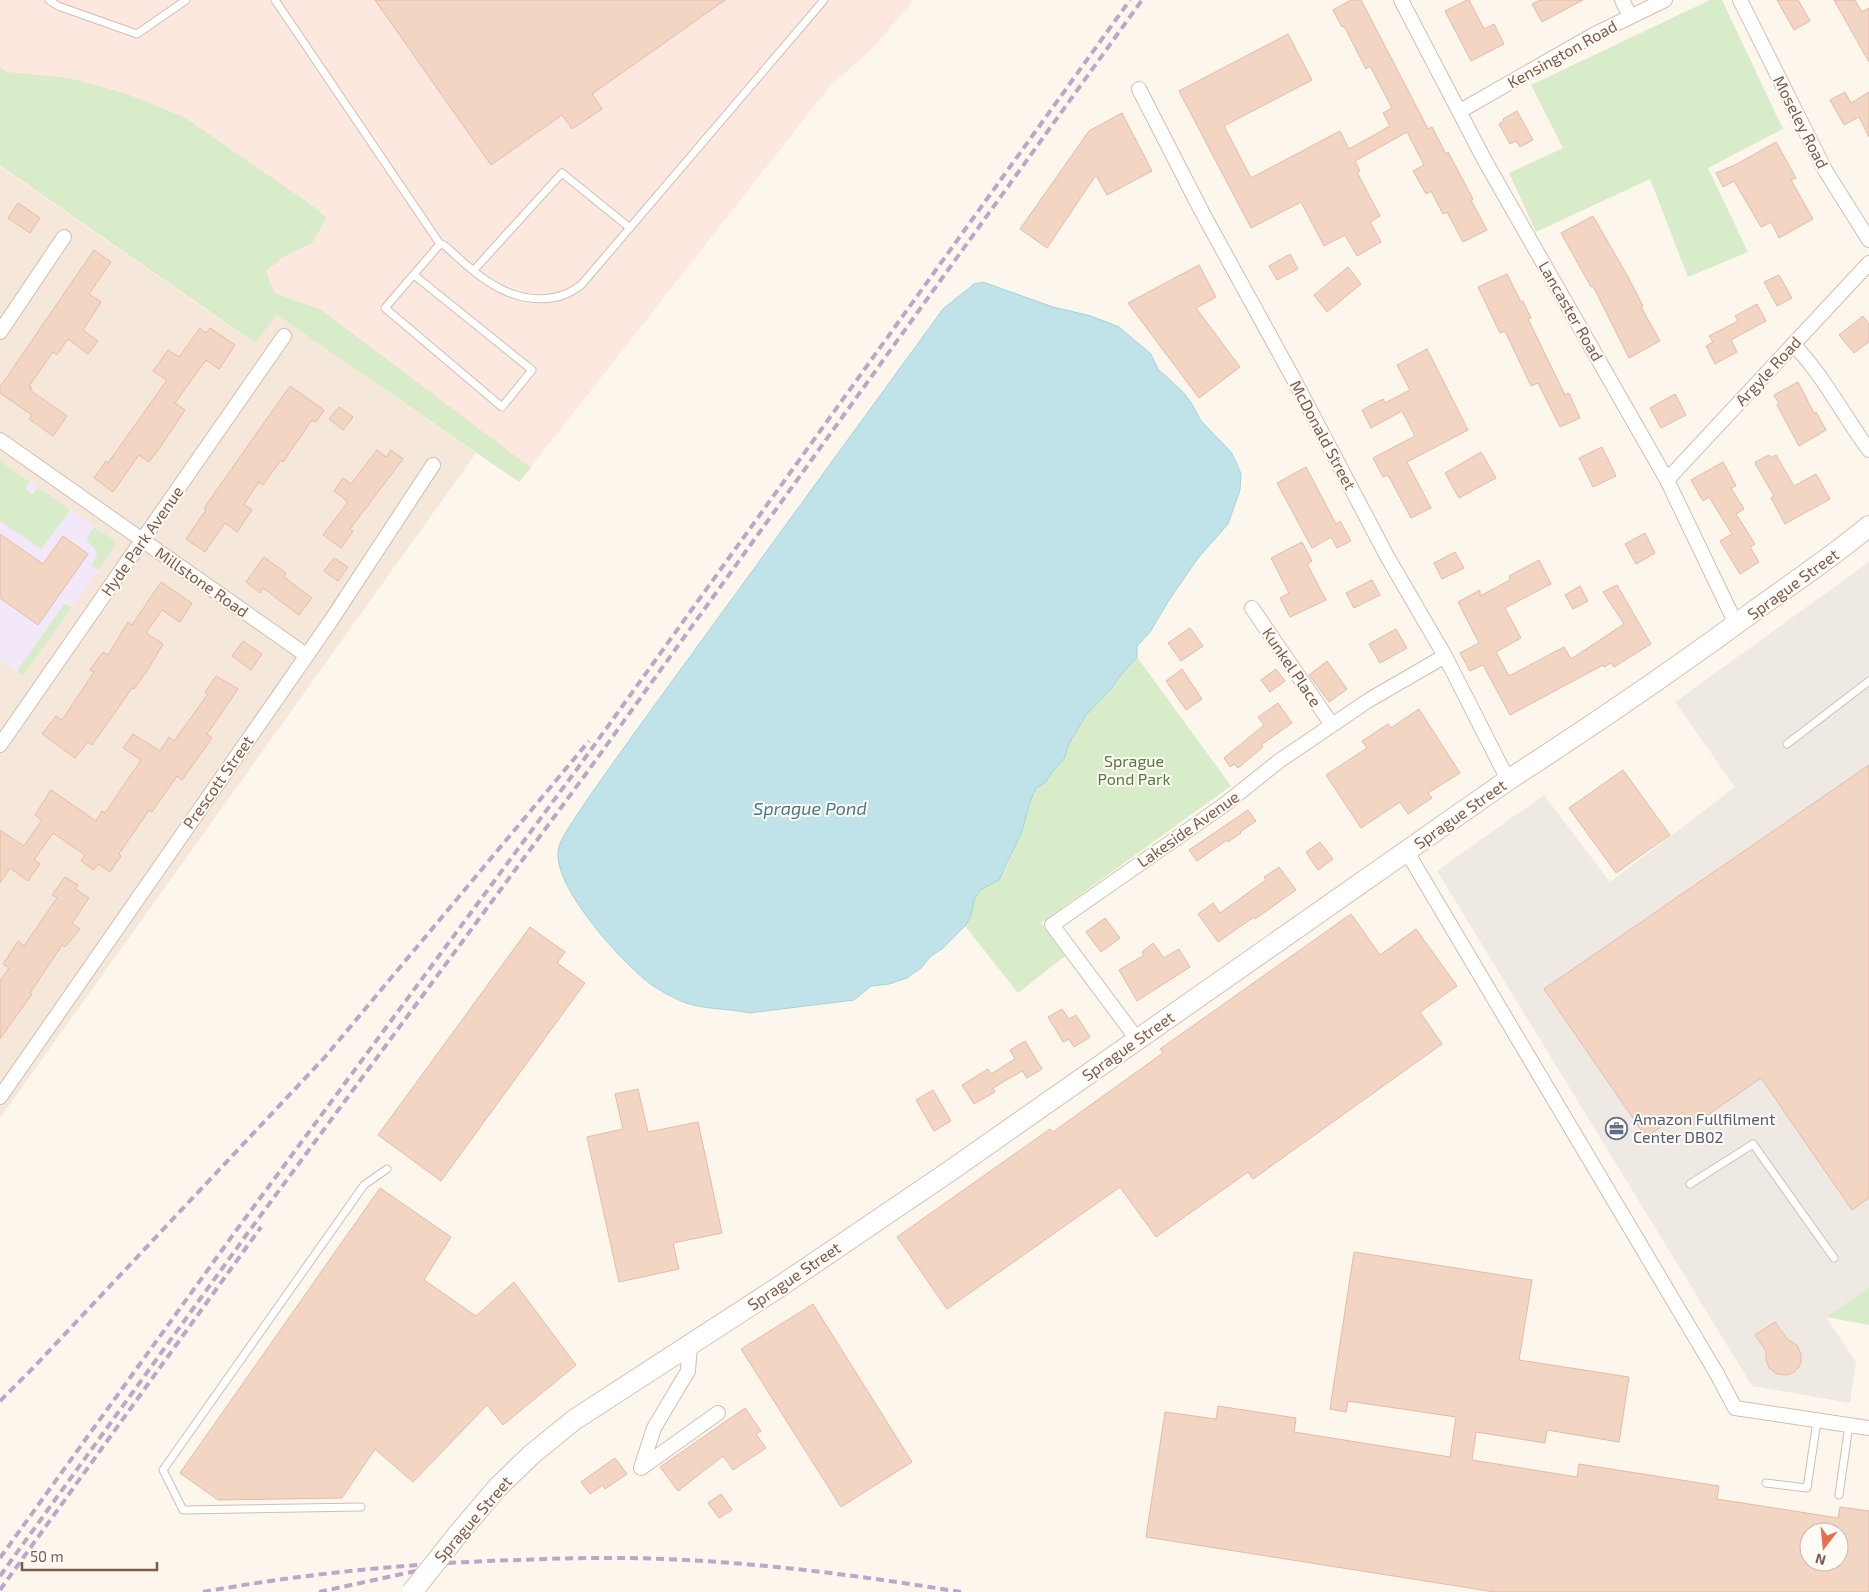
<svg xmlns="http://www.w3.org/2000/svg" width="1869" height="1592" font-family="'Exo 2',sans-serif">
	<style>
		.residential { fill: #f5e8da }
		.commercial { fill: #fde8e0 }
		.industrial { fill: #efe9e4 }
		.education { fill: #f3e8fa }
		.green { fill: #d8ecc9 }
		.water { fill: #bfe3e8; stroke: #a5d3da }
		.building { fill: #f3d5c3; stroke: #e6bba3; fill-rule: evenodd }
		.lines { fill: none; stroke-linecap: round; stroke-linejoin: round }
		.service-casing { stroke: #d1beb0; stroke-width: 9 }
		.minor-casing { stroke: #d1beb0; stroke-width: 16 }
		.secondary-casing { stroke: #d6c0b0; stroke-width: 22 }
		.service { stroke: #fff; stroke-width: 7 }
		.minor { stroke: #fff; stroke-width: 14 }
		.secondary { stroke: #fff; stroke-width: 20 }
		.rail { stroke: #b9a8c9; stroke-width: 4; stroke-dasharray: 8 5; stroke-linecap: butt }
		.secondary-bridge-casing { stroke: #d6c0b0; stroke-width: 22; stroke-linecap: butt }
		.secondary-bridge { stroke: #fff; stroke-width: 20 }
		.labels { text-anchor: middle; stroke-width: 4; stroke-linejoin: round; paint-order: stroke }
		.street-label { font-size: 16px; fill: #7a5c4d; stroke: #fffaf3 }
		.park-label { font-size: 16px; fill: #537a41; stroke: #fffaf3 }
		.service-label { font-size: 16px; fill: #4e5e75; stroke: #fffaf3; text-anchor: start }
		.water-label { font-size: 18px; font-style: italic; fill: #437c86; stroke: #fffaf3 }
	</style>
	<rect width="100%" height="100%" fill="#fdf6ec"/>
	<path class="residential" d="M 0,167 L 254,343 L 277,315 L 476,453 L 0,1118 Z"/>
	<path class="commercial" d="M 0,0 L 914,0 L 872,49 L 830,86 L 519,482 L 277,315 L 255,343 L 0,167 Z"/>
	<path class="industrial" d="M 1869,562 L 1869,1287 L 1826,1317 L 1856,1362 L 1850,1403 L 1752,1386 L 1437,871 L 1544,795 L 1610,882 L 1735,787 L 1675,702 Z"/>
	<path class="education" d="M 0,461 L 110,537 L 115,543 L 112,551 L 23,676 L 0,660 Z"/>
	<path class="green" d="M 1710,0 L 1722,0 L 1783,129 L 1708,168 L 1748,252 L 1688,277 L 1650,179 L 1536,232 L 1509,173 L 1563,148 L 1531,85 Z
		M 0,67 L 7,72 L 69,78 L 127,94 L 184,117 L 310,204 L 327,218 L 312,243 L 285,256 L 266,271 L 274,293 L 320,309 L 531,468 L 519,482 L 277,315 L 255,343 L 0,165 Z
		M 0,461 L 30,482 L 25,489 L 33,494 L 38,487 L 70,510 L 41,549 L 0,521 Z
		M 94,527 L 110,537 L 115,543 L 114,548 L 98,570 L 91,566 L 96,557 L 97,552 L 86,539 Z
		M 66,604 L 72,607 L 23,676 L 17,671 L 63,606 Z
		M 1137,657 L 1231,786 L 1041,923 L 1065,956 L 1018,993 L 965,926 L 971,916 L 974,900 L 980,890 L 999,880 L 1007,866 L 1021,834 L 1030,802 L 1036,788 L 1045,783 L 1053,771 L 1064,759 L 1069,744 L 1086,715 L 1111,689 L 1119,677 Z
		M 1869,1287 L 1869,1325 L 1826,1317 Z"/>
	<path class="water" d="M 983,282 L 1053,307 L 1091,316 L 1119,327 L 1151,354 L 1158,369 L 1183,392 L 1192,404 L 1201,421 L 1231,452 L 1237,464 L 1241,474 L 1240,490 L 1228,524 L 1198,558 L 1169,600 L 1150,632 L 1137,646 L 1137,657 L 1119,677 L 1111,689 L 1086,715 L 1069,744 L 1064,759 L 1053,771 L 1045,783 L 1036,788 L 1030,802 L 1021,834 L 999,880 L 980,890 L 974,900 L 971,916 L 965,926 L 943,948 L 930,957 L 921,968 L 907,978 L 889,984 L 871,986 L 854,1000 L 749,1013 C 728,1008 707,1010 686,1003 C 671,997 656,989 643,978 C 617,956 555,888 558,852 C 559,840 569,828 575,818 C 595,787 617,758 638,728 L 943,309 L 974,284 Z"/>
	<path class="building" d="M 375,0 L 725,0 L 592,94 L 602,109 L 572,129 L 562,115 L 491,165 Z
		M 1351,0 L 1361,0 L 1428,129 L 1432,127 L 1446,154 L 1448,152 L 1473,199 L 1471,200 L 1487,230 L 1463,242 L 1447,212 L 1443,214 L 1431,191 L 1426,194 L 1413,171 L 1424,165 L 1407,132 L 1355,161 L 1360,171 L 1357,172 L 1380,216 L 1370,222 L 1381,242 L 1357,256 L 1345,235 L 1324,246 L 1301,202 L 1251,228 L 1179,91 L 1288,34 L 1312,80 L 1224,126 L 1251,178 L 1340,131 L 1349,149 L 1390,126 L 1383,113 L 1392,108 L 1370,66 L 1366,69 L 1344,26 L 1342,27 L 1333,10 Z
		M 1467,0 L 1469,0 L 1484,29 L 1494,24 L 1504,44 L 1471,61 L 1445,11 Z
		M 1540,0 L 1583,0 L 1542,22 L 1532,4 Z
		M 1777,0 L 1798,0 L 1810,21 L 1794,30 Z
		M 1834,0 L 1855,0 L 1862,12 L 1869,8 L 1869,62 Z
		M 1845,92 L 1851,103 L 1869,92 L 1869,137 L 1859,117 L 1844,125 L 1830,100 Z
		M 1517,111 L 1533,140 L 1520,147 L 1516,141 L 1510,144 L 1499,124 L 1504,121 L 1503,119 Z
		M 1122,113 L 1152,171 L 1107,195 L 1096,175 L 1047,248 L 1020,229 L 1089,131 Z
		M 1776,142 L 1796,178 L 1791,180 L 1813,219 L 1779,238 L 1771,222 L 1761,227 L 1734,181 L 1723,187 L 1716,173 L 1737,164 Z
		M 18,203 L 40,218 L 30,233 L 8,218 Z
		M 1593,216 L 1628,277 L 1643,306 L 1641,307 L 1660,341 L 1629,358 L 1593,286 L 1591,287 L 1561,233 Z
		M 94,250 L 111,262 L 89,294 L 101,302 L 83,330 L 98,341 L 88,354 L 68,339 L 57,355 L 53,352 L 29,386 L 32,388 L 30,390 L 67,416 L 53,436 L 29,419 L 32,415 L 0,393 L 0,387 Z
		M 1290,254 L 1298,269 L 1277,280 L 1269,266 Z
		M 1199,265 L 1216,297 L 1196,308 L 1240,367 L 1199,398 L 1128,303 Z
		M 1348,267 L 1361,284 L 1327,312 L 1314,295 Z
		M 1507,274 L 1521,302 L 1523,301 L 1531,318 L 1528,319 L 1565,395 L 1569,393 L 1580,418 L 1560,427 L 1538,383 L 1531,386 L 1505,331 L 1500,333 L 1478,287 Z
		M 1779,275 L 1792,298 L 1777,306 L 1764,282 Z
		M 1757,304 L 1766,321 L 1731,340 L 1737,352 L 1715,364 L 1706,346 L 1713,342 L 1709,336 L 1738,321 L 1735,316 Z
		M 1863,316 L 1869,324 L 1869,342 L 1854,353 L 1839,335 Z
		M 200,328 L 206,333 L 210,328 L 235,345 L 219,369 L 206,360 L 175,403 L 185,410 L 161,446 L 149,462 L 139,455 L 113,492 L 94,478 L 106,461 L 108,463 L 167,380 L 153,371 L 168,350 L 179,357 Z
		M 1427,349 L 1468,430 L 1407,462 L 1431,508 L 1411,518 L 1388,475 L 1383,477 L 1373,458 L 1415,436 L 1402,411 L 1371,428 L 1362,410 L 1383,399 L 1385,403 L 1410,390 L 1397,365 Z
		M 1798,382 L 1814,413 L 1816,412 L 1826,430 L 1799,446 L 1777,405 L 1779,404 L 1774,395 Z
		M 290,386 L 324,410 L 316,422 L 312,420 L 283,462 L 281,460 L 263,485 L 259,482 L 244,504 L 252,510 L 237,532 L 225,523 L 205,552 L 186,539 L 206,510 L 204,508 Z
		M 1675,394 L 1686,415 L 1661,428 L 1650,408 Z
		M 339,407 L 353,417 L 343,430 L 329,419 Z
		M 1602,447 L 1616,476 L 1593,487 L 1579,458 Z
		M 377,450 L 386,457 L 391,450 L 403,459 L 356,521 L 350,529 L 353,531 L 341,548 L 323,535 L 348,502 L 334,491 L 343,478 L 351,484 Z
		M 1481,452 L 1496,478 L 1459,498 L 1445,473 Z
		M 1769,455 L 1771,458 L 1776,455 L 1794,486 L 1816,474 L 1830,499 L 1785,524 L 1771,498 L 1774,496 L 1756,465 L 1755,462 Z
		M 1723,462 L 1736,486 L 1731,488 L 1744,509 L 1736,514 L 1755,544 L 1750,547 L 1759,562 L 1740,574 L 1720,541 L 1732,534 L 1709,497 L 1703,501 L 1691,480 Z
		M 1306,467 L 1336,524 L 1340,521 L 1351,541 L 1337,548 L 1331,537 L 1312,548 L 1277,483 Z
		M 1645,533 L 1655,553 L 1636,564 L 1625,544 Z
		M 0,534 L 43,564 L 63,536 L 88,554 L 38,625 L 0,598 Z
		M 1302,542 L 1312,561 L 1307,564 L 1326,600 L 1290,617 L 1280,598 L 1289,593 L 1271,558 Z
		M 1455,552 L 1464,568 L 1442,579 L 1434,563 Z
		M 264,557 L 286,573 L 284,577 L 312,598 L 299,615 L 263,588 L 260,593 L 246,582 Z
		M 334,558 L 348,567 L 338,581 L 324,571 Z
		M 1539,560 L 1551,584 L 1505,608 L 1521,638 L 1496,652 L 1509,676 L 1564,647 L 1571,659 L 1624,624 L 1603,592 L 1617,585 L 1651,644 L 1614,667 L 1611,663 L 1604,667 L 1603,665 L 1510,715 L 1483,665 L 1470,671 L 1460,653 L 1479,643 L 1458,602 L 1480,590 L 1480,596 L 1510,580 L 1509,576 Z
		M 1372,580 L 1380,595 L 1354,608 L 1346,593 Z
		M 161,582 L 192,603 L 180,622 L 162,610 L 146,633 L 163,644 L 147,671 L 134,689 L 132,688 L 92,745 L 88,742 L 75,758 L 42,734 L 56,716 L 62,720 L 94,672 L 90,670 L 103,652 L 108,655 L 128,622 L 132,625 Z
		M 1580,586 L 1588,601 L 1573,609 L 1565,595 Z
		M 1190,628 L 1203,646 L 1181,661 L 1168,643 Z
		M 1396,629 L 1407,648 L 1380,663 L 1369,644 Z
		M 243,641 L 262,654 L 251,670 L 232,656 Z
		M 1327,661 L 1347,689 L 1329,702 L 1309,675 Z
		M 1182,669 L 1202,699 L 1186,710 L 1166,681 Z
		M 1276,669 L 1285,681 L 1270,692 L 1261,680 Z
		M 216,676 L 238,689 L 207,734 L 212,738 L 182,780 L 177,776 L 152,812 L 149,810 L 119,854 L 121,856 L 110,872 L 98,864 L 94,870 L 81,861 L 85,855 L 53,833 L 34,860 L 40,864 L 28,881 L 10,868 L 0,883 L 0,830 L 24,846 L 42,820 L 35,815 L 51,790 L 96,821 L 102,811 L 105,813 L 141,760 L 123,748 L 133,734 L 160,751 L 169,737 L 174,741 L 208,694 L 205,692 Z
		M 1278,703 L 1292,723 L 1261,745 L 1263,747 L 1238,768 L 1234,764 L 1230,767 L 1224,758 L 1264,725 L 1258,717 Z
		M 1419,709 L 1460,773 L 1428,793 L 1432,798 L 1408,814 L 1400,802 L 1361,828 L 1326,775 L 1367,748 L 1362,741 L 1388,724 L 1391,728 Z
		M 1869,765 L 1869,1198 L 1852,1210 L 1761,1078 L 1692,1126 L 1683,1112 L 1646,1137 L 1544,989 Z
		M 1623,770 L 1670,835 L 1616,873 L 1569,808 Z
		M 1248,810 L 1256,821 L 1240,832 L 1241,833 L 1228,842 L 1227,840 L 1197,861 L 1189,850 Z
		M 1320,842 L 1333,859 L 1318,870 L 1306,852 Z
		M 1279,867 L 1296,890 L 1255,919 L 1254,917 L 1218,942 L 1198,914 L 1213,903 L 1220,913 L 1266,880 L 1264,877 Z
		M 65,877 L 78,885 L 75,889 L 89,898 L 72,923 L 80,929 L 65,947 L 62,945 L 30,993 L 32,994 L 0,1039 L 0,981 L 9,968 L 3,964 L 18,941 L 24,946 L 57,898 L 52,895 Z
		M 1351,914 L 1380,955 L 1416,929 L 1457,986 L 1420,1012 L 1442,1044 L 1253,1179 L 1248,1172 L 1156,1237 L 1120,1187 L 947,1309 L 897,1237 L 1050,1129 L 1053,1132 L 1163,1053 L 1160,1049 Z
		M 1105,918 L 1120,938 L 1101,952 L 1086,932 Z
		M 530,927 L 565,952 L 557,963 L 585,983 L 441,1181 L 378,1135 Z
		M 1153,943 L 1164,958 L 1179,949 L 1190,967 L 1137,1001 L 1119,970 L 1144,955 L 1142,952 Z
		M 1062,1009 L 1069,1019 L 1076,1015 L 1090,1037 L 1074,1047 L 1069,1039 L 1063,1042 L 1048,1017 Z
		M 1025,1041 L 1042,1069 L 1027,1078 L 1022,1071 L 993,1088 L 995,1092 L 974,1104 L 962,1085 L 988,1069 L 991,1074 L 1015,1059 L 1010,1050 Z
		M 638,1089 L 648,1132 L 698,1122 L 722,1233 L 673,1243 L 679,1269 L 619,1282 L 587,1137 L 623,1129 L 615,1094 Z
		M 933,1090 L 951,1121 L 934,1131 L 916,1100 Z
		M 380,1188 L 451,1237 L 424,1280 L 476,1316 L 514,1282 L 576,1365 L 503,1425 L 487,1405 L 413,1482 L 375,1449 L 342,1498 L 218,1500 L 180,1473 Z
		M 1354,1252 L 1532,1280 L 1519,1360 L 1629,1377 L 1619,1442 L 1547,1430 L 1545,1443 L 1476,1432 L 1472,1460 L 1577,1477 L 1579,1464 L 1719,1486 L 1717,1499 L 1838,1518 L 1840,1507 L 1869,1511 L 1869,1592 L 1495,1592 L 1146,1537 L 1165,1412 L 1216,1419 L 1218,1406 L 1296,1418 L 1294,1432 L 1450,1457 L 1456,1417 L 1348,1401 L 1346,1412 L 1330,1409 ZM 1809,1532 L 1839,1532 L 1839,1562 L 1809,1562 Z
		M 813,1304 L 912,1462 L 841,1507 L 741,1349 Z
		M 1775,1322 L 1787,1339 L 1797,1345 L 1801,1354 L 1801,1363 L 1798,1368 L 1794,1372 L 1787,1375 L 1777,1374 L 1769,1368 L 1766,1359 L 1766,1351 L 1755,1335 Z
		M 745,1408 L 761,1431 L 756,1434 L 766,1448 L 733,1470 L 723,1456 L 678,1491 L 660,1467 Z
		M 615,1458 L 627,1474 L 605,1489 L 603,1485 L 590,1494 L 581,1482 Z
		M 721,1494 L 732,1510 L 719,1518 L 708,1503 Z"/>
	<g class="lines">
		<defs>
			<path id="service" d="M 49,0 L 58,6 L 137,34 L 186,0
				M 275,0 L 440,244 L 444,245 C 461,260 479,278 499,288 C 525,302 559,304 582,284 L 824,0
				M 474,270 L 562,173 L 630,228
				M 414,275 L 532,370 L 502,407 L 385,308 L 440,244
				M 1787,744 L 1869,681
				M 1690,1184 L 1753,1144 L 1834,1258
				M 1766,1483 L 1807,1488 L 1817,1421
				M 1839,1495 L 1849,1425
				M 361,1507 L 183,1510 L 163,1470 L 364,1185 L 387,1169"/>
			<path id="minor" d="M 1401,0 L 1485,161 L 1667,480 L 1736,624
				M 1622,0 L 1630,16
				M 1740,0 L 1825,170 L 1869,240
				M 1139,89 L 1202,212 L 1292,376 L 1388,558 L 1445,656 L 1508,780
				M 1460,111 L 1595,34 L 1665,0
				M 0,332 L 64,237
				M 1793,344 C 1824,376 1843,415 1869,450
				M 0,440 L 306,655
				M 1667,480 L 1869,263
				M 1252,608 L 1332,725
				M 0,745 L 284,336
				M 1407,852 L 1717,1374 L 1735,1408 L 1869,1428
				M 1137,1039 L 1052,925 L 1224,805 L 1279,761 L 1369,700 L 1445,656
				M 0,1097 L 330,622 L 433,465
				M 690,1344 L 688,1371 L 654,1428 L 641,1468 L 718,1413"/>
			<path id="secondary" d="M 458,1534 L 497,1488 L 531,1455 L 574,1420 L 779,1287 L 947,1173 L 1508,780 C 1595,724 1681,665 1765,603 C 1800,578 1836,554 1869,526"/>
		</defs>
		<use href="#service" class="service-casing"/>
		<use href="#minor" class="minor-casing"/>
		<use href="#secondary" class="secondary-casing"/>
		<use href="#service" class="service"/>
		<use href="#minor" class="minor"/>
		<use href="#secondary" class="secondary"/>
		<path class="rail" d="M 0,1401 L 33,1368 L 325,1057 L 589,741
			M 0,1558 L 238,1228 L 580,765 L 1130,0
			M 0,1576 L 247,1234 L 588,771 L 1142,0
			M 0,1590 L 261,1227
			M 203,1592 C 307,1573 413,1563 519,1560 C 568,1558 616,1557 665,1559 C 764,1563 863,1576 961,1592
			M 319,1592 L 416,1571"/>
		<defs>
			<path id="secondary-bridge" d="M 412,1592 L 458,1534"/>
		</defs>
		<use href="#secondary-bridge" class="secondary-bridge-casing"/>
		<use href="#secondary-bridge" class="secondary-bridge"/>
	</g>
	<defs>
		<symbol id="office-ring" viewBox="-11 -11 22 22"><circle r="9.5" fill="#fffaf3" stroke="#5c6f8a" stroke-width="1.5"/><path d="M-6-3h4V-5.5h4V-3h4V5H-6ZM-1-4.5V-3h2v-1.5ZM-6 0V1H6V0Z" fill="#5c6f8a"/></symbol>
	</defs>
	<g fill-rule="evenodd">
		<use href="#office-ring" x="1604" y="1116" width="25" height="25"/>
	</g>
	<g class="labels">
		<g class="street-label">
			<text transform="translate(1562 54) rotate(-29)" y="6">Kensington Road</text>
			<text transform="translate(1801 122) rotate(63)" y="6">Moseley Road</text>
			<text transform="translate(1571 311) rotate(60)" y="6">Lancaster Road</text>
			<text transform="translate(1768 371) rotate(-47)" y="6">Argyle Road</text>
			<text transform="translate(1323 435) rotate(62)" y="6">McDonald Street</text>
			<text transform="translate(142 541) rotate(-55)" y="6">Hyde Park Avenue</text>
			<text transform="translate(202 582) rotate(35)" y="6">Millstone Road</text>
			<text transform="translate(1793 584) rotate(-36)" y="6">Sprague Street</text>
			<text transform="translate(1292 667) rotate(56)" y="6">Kunkel Place</text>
			<text transform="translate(218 782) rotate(-55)" y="6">Prescott Street</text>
			<text transform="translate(1460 814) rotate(-35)" y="6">Sprague Street</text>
			<text transform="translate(1188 829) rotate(-35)" y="6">Lakeside Avenue</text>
			<text transform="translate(1128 1046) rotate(-35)" y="6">Sprague Street</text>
			<text transform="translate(794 1276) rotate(-34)" y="6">Sprague Street</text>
			<text transform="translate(473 1519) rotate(-49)" y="6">Sprague Street</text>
		</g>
		<g class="park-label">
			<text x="1134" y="767">Sprague<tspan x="1134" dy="18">Pond Park</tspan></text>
		</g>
		<g class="service-label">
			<text x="1633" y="1125">Amazon Fullfilment<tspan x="1633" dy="18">Center DB02</tspan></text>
		</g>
		<g class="water-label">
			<text x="810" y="815">Sprague Pond</text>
		</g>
	</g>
	<g transform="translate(1824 1547) rotate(196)"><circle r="24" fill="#fffaf3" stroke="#cabbb1"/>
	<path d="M0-4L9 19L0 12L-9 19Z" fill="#e76f51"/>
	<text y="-8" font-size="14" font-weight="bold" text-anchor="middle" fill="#7a5c4d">N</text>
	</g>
	<path d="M22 1562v8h135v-8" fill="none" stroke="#7a5c4d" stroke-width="2.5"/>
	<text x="30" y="1562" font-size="15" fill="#7a5c4d" stroke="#fffaf3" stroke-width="4" paint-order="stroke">50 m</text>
</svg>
